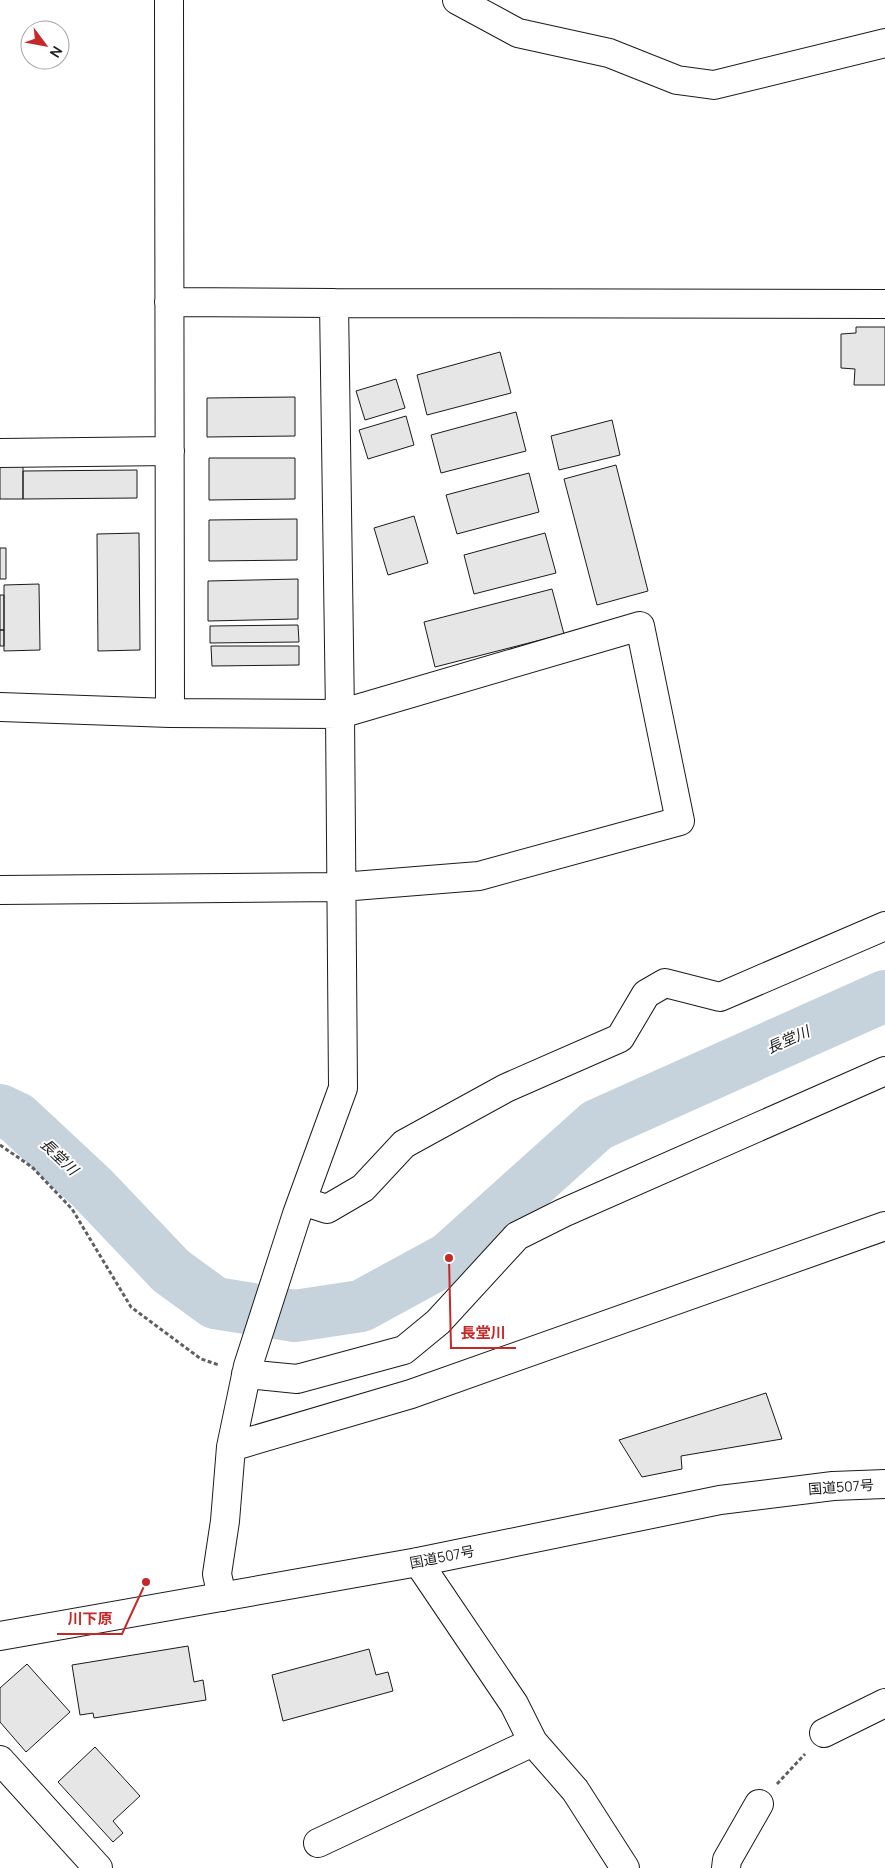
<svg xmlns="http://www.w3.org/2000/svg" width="885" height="1868" font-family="Manrope,'Noto Sans JP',sans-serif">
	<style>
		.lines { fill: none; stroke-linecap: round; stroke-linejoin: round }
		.river { stroke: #c6d2dc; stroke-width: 52 }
		.building { fill: #e6e6e6; stroke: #1a1a1a }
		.minor-casing { stroke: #1a1a1a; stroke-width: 30 }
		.highway-casing { stroke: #1a1a1a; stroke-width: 30 }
		.path { stroke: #5f5f5f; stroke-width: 3; stroke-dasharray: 4 2.5; stroke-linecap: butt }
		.minor { stroke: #fff; stroke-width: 28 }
		.highway { stroke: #fff; stroke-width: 28 }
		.labels { text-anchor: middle; stroke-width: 4; stroke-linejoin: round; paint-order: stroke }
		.street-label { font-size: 14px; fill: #1a1a1a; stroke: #fff }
		.water-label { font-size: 15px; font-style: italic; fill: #1a1a1a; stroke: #fff }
		.leader { fill: none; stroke: #c62828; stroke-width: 2 }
		.callout-dot { fill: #c62828; stroke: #fff; stroke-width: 2 }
		.callout-label { font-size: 15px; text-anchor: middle; font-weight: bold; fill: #c62828; stroke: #fff; stroke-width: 4; stroke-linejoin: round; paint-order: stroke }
	</style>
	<rect width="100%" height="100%" fill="#fff"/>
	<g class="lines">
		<path class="river" d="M 0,1110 L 17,1118 L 92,1188 L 171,1271 L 215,1303 L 295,1316 L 361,1306 L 449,1258 L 597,1125 L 885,996"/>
	</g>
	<path class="building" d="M 856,327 L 885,327 L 885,385 L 854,385 L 855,369 L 841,368 L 841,334 L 856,333 Z
		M 500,352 L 511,393 L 427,415 L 417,375 Z
		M 396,379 L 405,408 L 365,420 L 356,391 Z
		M 295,397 L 295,436 L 207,437 L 207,398 Z
		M 516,412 L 526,451 L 441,473 L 431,435 Z
		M 406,416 L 414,445 L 368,459 L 359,430 Z
		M 612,420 L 620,455 L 559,470 L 551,436 Z
		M 209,458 L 295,458 L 295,499 L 209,500 Z
		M 0,461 L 23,461 L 23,499 L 0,499 Z
		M 616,465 L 648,591 L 597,605 L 564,479 Z
		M 137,470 L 137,498 L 23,499 L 23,471 Z
		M 529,473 L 539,512 L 457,534 L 446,495 Z
		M 414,516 L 428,563 L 388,575 L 374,528 Z
		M 297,519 L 297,560 L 209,561 L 209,520 Z
		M 139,533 L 140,650 L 98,651 L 97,534 Z
		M 545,533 L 556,573 L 474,594 L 464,555 Z
		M 0,548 L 6,548 L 6,579 L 0,579 Z
		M 298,579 L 298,619 L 208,621 L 208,581 Z
		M 39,584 L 40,650 L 4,651 L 4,585 Z
		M 552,589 L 564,634 L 435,667 L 424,622 Z
		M 0,595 L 4,595 L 4,630 L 0,630 Z
		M 298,625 L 299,642 L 210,643 L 210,626 Z
		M 0,630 L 4,630 L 4,646 L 0,646 Z
		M 211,646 L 299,646 L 299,665 L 212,666 Z
		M 766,1393 L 782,1439 L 681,1456 L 682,1469 L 642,1477 L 619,1440 Z
		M 188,1646 L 194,1682 L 203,1680 L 206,1700 L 94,1718 L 93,1713 L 80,1715 L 72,1665 Z
		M 369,1649 L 376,1675 L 388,1672 L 393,1691 L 283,1721 L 272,1675 Z
		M 27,1664 L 70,1712 L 26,1752 L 0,1722 L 0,1688 Z
		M 95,1747 L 140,1796 L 113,1821 L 123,1833 L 113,1842 L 58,1782 Z"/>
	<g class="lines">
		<defs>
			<path id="minor" d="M 457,0 L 518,33 L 609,53 L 677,80 L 714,85 L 885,43
				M 169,302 L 334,303 L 340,714 L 343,1088 L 297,1214 L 248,1366 L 231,1447 L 225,1521 L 217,1574 L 222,1597
				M 334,303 L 885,304
				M 0,453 L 170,451
				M 0,707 L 170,713
				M 0,890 L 341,887 L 479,876 L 680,821 L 640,626 L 340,714 L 170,713 L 169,0
				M 302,1201 L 327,1209 L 363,1188 L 404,1144 L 506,1088 L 620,1038 L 646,994 L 665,983 L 720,997 L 885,926
				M 246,1374 L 297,1379 L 404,1350 L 438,1322 L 517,1236 L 563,1213 L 885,1071
				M 231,1447 L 411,1394 L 885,1226
				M 418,1562 L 514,1704 L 533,1742 L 575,1790 L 625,1868
				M 824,1733 L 885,1703
				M 0,1760 L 98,1868
				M 318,1843 L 533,1742
				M 726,1868 L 727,1860 L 759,1804"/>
			<path id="highway" d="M 0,1636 L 418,1562 L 720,1500 L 833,1486 L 885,1484"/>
		</defs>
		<use href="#minor" class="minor-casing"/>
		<use href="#highway" class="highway-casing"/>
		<path class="path" d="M 0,1145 L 32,1167 L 72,1209 L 131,1307 L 201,1359 L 219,1365
			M 777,1784 L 805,1754"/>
		<use href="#minor" class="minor"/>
		<use href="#highway" class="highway"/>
	</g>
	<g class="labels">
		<g class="street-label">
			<text transform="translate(841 1487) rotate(-4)" y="5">国道507号</text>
			<text transform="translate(442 1557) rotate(-11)" y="5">国道507号</text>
		</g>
		<g class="water-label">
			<text transform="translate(788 1040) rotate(-24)" y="5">長堂川</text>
			<text transform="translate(59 1157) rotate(43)" y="5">長堂川</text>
		</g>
	</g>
	<path class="leader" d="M449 1258L451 1348H516M146 1582L122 1634H57"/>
	<g class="callout-dot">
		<circle cx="449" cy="1258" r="5"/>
		<circle cx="146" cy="1582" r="5"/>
	</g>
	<g class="callout-label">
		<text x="483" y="1338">長堂川</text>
		<text x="90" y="1624">川下原</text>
	</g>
	<g transform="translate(45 45) rotate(122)"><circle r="24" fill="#ffffff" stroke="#a3a3a3"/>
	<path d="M0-4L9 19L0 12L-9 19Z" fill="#c62828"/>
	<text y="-8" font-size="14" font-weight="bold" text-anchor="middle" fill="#1a1a1a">N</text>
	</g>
</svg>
